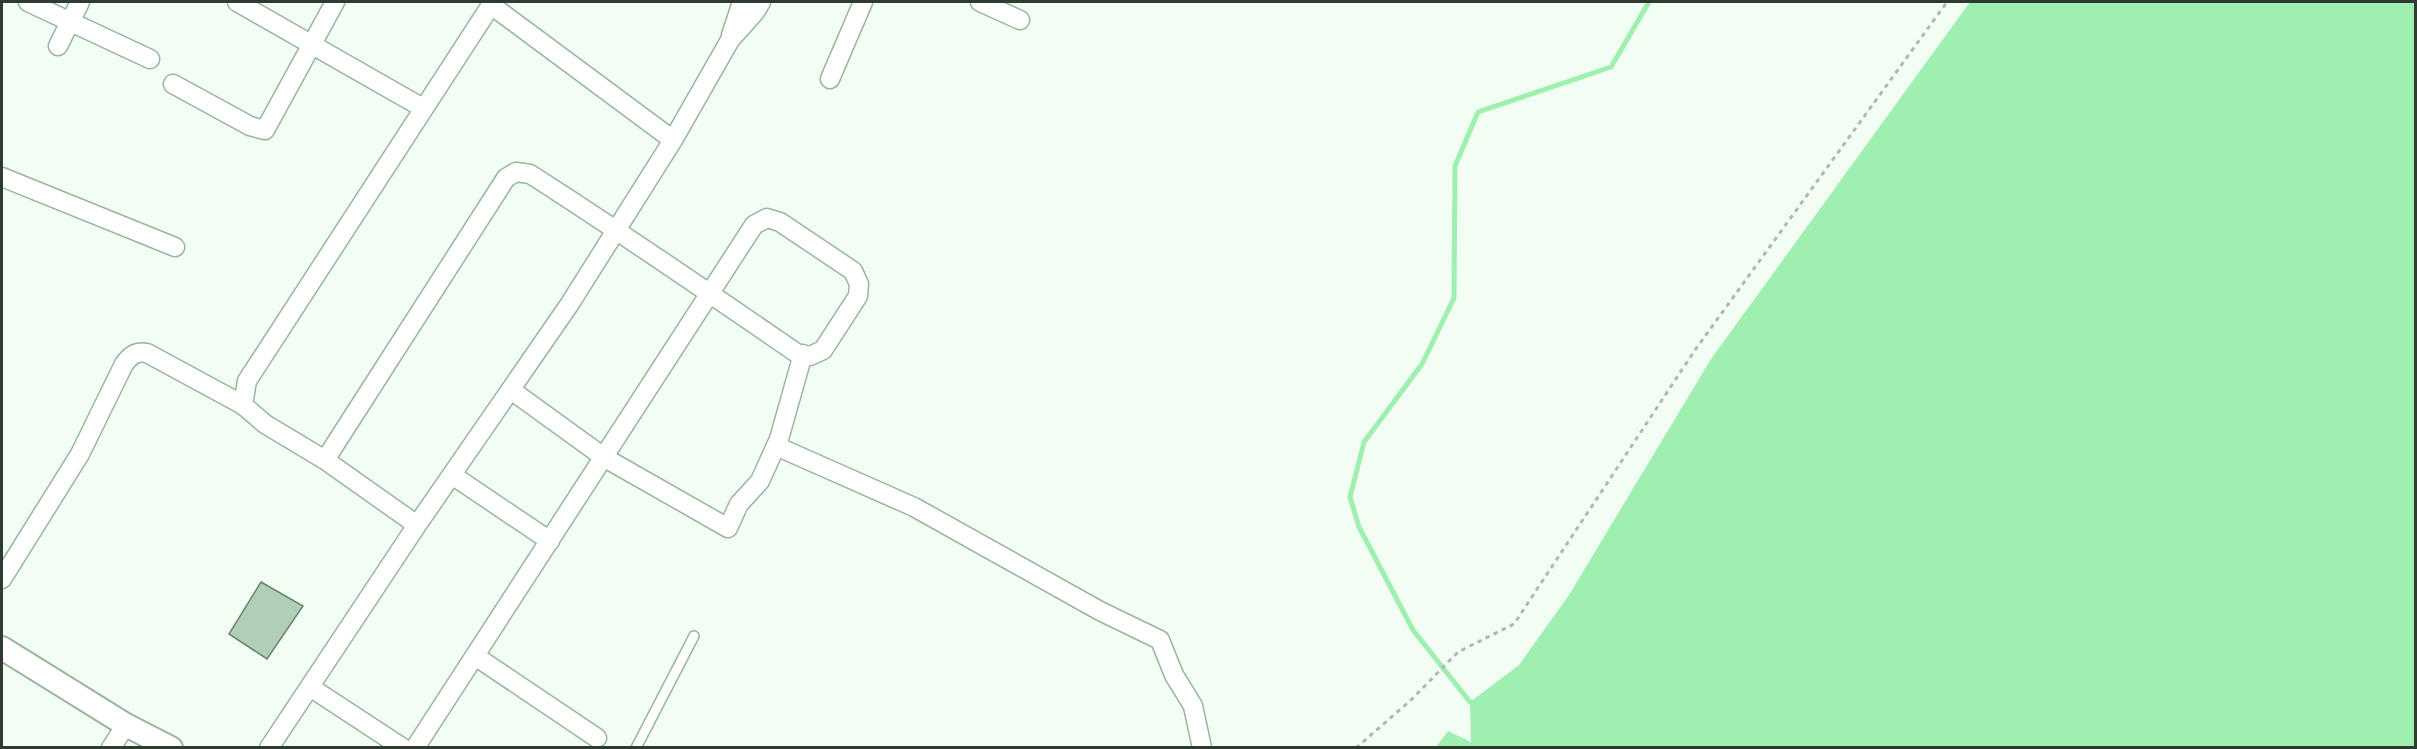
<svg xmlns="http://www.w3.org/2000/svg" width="2417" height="749" font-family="'DM Sans',sans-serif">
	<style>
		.water { fill: #9ff0b0 }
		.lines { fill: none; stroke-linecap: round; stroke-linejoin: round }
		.stream { stroke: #9ff0b0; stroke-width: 5 }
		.building { fill: #b1ceb6; stroke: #69846e; stroke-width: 1.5 }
		.service-casing { stroke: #99b59d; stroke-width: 12 }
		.minor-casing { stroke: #99b59d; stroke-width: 21 }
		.tertiary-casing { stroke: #99b59d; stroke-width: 26 }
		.path { stroke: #aebab0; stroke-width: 3; stroke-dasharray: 4.5 4.5; stroke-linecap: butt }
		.service { stroke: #fff; stroke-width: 9 }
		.minor { stroke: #fff; stroke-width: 18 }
		.tertiary { stroke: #fff; stroke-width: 22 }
	</style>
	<rect width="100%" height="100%" fill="#f2fef4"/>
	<path class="water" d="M 1970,2 L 2415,2 L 2415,747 L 1436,747 L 1448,731 L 1471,742 L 1470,702 L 1519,665 L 1569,595 L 1711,359 Z"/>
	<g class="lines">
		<path class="stream" d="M 1470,702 L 1413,630 L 1359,527 L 1350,497 L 1364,442 L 1422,364 L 1454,298 L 1455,166 L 1478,112 L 1611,67 L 1649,2"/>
	</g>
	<path class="building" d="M 261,582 L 303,606 L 267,659 L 229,634 Z"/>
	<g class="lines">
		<defs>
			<path id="service" d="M 636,748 L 694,636"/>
			<path id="minor" d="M 28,2 L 150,59
				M 237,2 L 423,108
				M 980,2 L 1020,20
				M 491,5 L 673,140
				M 731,35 L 742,2
				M 58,46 L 80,2
				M 830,79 L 863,2
				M 173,84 L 250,126 L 265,130 L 335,2
				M 2,177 L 175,247
				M 511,390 L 605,458 L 728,528 L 739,504 L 760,481 L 779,439 L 803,354
				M 776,446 L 914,507 L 1100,611 L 1160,640 L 1174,675 L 1193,706 L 1202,748
				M 325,460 L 506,178 L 516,172 L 530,174 C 621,232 709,293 798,354 L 810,356 L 823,350 L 858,296 L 859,284 L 853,271 L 780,222 L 767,218 L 754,225 L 415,748
				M 452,475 L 550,541
				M 417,525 L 325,460 L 265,424 L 243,405 L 247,381 L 493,2
				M 2,579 L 80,454 L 124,364 C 131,355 136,351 147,353 L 243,405
				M 475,656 L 597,738
				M 310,687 L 403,748
				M 111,748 L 126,725
				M 269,748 L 417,525 L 569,305 L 673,140 L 730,40 L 755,12 L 761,2"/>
			<path id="tertiary" d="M 2,648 L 126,725 L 171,748"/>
		</defs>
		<use href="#service" class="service-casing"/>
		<use href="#minor" class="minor-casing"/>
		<use href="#tertiary" class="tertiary-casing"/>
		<path class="path" d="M 1356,748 L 1411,700 L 1458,652 L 1514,624 L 1695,350 L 1947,2"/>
		<use href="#service" class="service"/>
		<use href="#minor" class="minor"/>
		<use href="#tertiary" class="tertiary"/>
	</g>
	<rect width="2417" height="749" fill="none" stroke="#2f3a31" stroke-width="6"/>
</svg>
